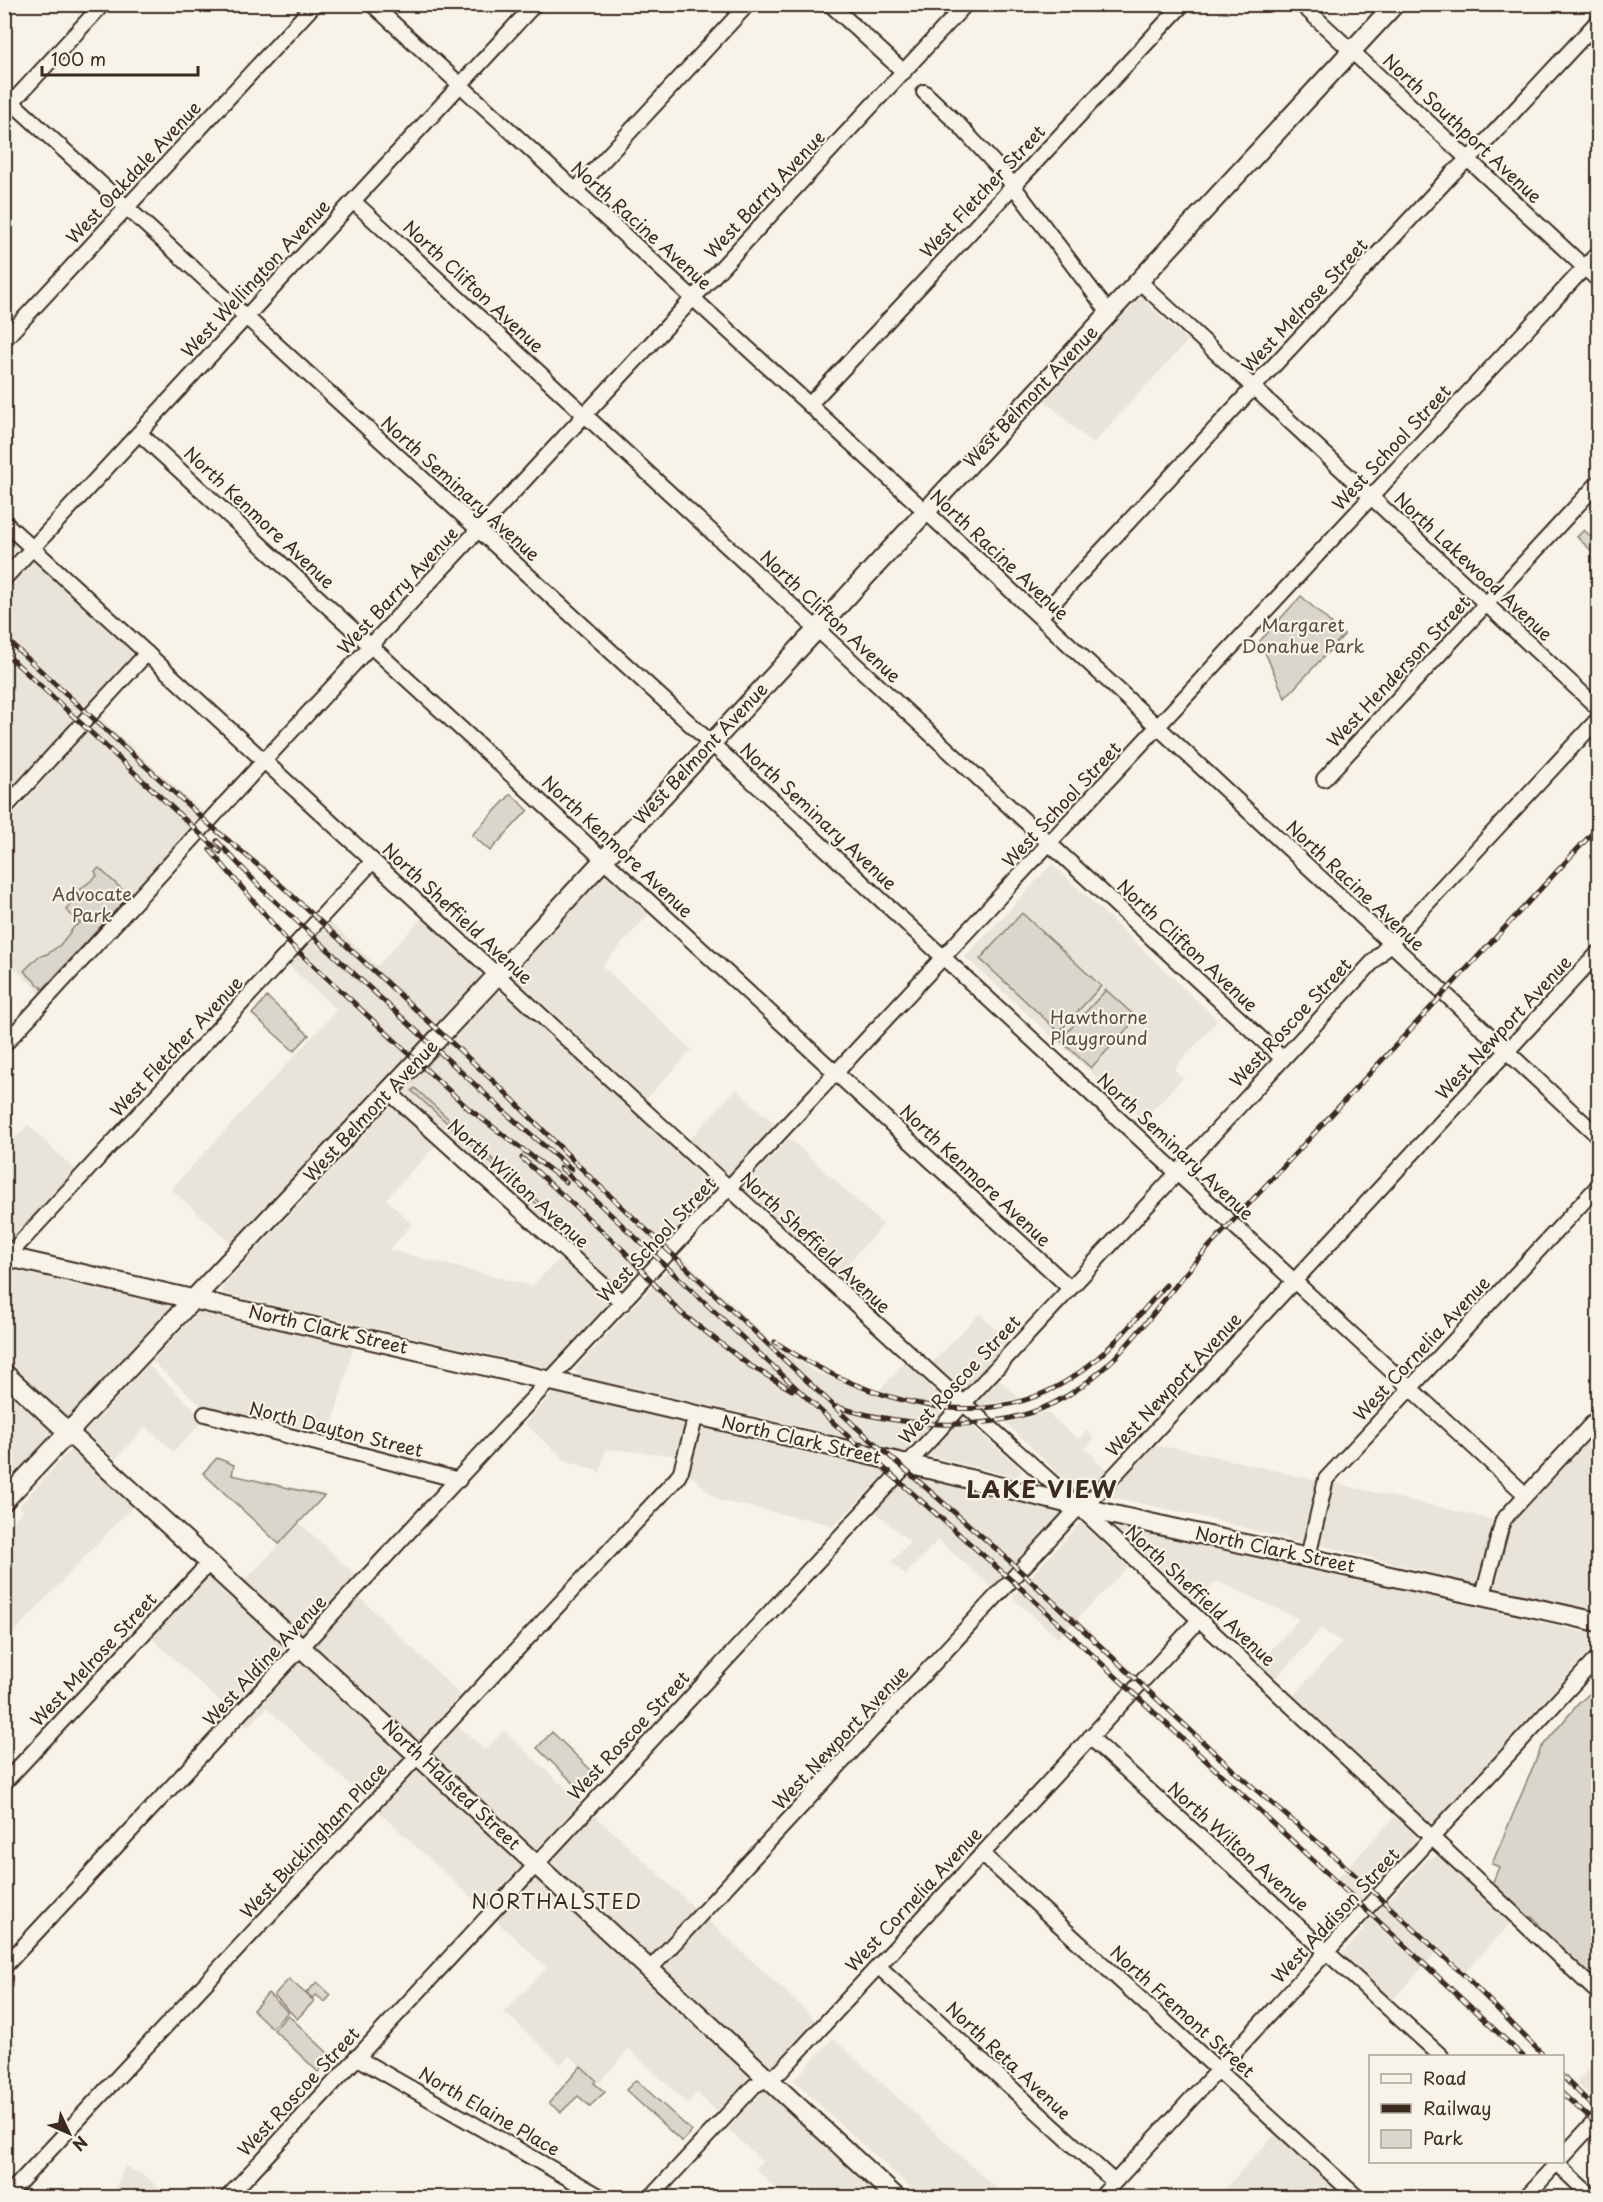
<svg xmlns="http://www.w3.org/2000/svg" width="1603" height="2202" font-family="'Playpen Sans',sans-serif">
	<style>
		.built { fill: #e9e4d9 }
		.green { fill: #dbd6cb; stroke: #8b8074; stroke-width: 1.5 }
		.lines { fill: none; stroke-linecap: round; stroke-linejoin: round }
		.minor-casing { stroke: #3b2a1e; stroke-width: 18 }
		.major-casing { stroke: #3b2a1e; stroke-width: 22 }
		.minor { stroke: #f7f3e8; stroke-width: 14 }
		.major { stroke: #f7f3e8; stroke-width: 18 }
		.rail-casing { stroke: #3b2a1e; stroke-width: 5 }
		.rail { stroke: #f7f3e8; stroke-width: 3; stroke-dasharray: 9; stroke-linecap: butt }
		.labels { text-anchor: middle; stroke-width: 4.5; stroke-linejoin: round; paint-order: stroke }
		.street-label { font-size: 18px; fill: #3b2a1e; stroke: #f7f3e8 }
		.park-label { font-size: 18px; fill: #5b4c41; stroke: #f7f3e8 }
		.neighbourhood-label { font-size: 20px; letter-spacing: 1.5px; fill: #3b2a1e; stroke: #f7f3e8 }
		.district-label { font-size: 24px; font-weight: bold; letter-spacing: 1.5px; fill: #3b2a1e; stroke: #f7f3e8 }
	</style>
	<rect width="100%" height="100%" fill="#f7f3e8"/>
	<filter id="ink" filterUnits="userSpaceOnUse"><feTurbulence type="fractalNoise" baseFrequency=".0167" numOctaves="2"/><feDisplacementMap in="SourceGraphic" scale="12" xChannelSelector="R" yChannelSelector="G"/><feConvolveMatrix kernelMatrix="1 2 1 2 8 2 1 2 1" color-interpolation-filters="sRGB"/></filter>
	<g filter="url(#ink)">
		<path class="built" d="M 1140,297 L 1188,341 L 1092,444 L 1044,400 Z
			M 5,534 L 16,544 L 17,548 L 5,564 Z
			M 32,561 L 36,563 L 131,650 L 133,657 L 5,798 L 5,590 Z
			M 100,718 L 205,814 L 40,992 L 5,959 L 5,824 Z
			M 1052,864 L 1218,1020 L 1174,1069 L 1183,1078 L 1143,1120 L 965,957 Z
			M 608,871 L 651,912 L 602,966 L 692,1050 L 646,1099 L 515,978 L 514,974 Z
			M 423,917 L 480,973 L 480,978 L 397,1067 L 397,1072 L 387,1083 L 383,1083 L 233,1245 L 171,1189 L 337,1010 L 288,965 L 329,921 L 377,966 Z
			M 496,992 L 501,993 L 514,1001 L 716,1190 L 717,1192 L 623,1294 L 415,1103 L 409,1102 L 402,1095 L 402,1089 L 414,1080 Z
			M 736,1089 L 778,1127 L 731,1177 L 690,1139 Z
			M 393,1104 L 437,1144 L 386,1199 L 412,1224 L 389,1250 L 532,1286 L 560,1258 L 610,1304 L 553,1369 L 225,1294 L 222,1292 L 222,1287 Z
			M 28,1125 L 87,1181 L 6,1269 L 172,1306 L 9,1481 L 4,1477 L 5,1149 Z
			M 789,1138 L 883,1225 L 837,1275 L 743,1188 Z
			M 681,1256 L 770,1341 L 815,1372 L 876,1394 L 905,1362 L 941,1396 L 951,1400 L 952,1408 L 908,1454 L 830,1437 L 811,1429 L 579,1376 L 575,1369 Z
			M 200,1310 L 354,1345 L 330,1433 L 205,1410 L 152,1361 Z
			M 979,1314 L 1012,1344 L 965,1393 L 932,1363 Z
			M 148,1365 L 204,1419 L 174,1452 L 146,1427 L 115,1459 L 85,1432 Z
			M 999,1380 L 1019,1398 L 977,1406 L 976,1404 Z
			M 553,1393 L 884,1465 L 888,1469 L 887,1473 L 832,1527 L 828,1524 L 718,1500 L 689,1474 L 694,1457 L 606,1449 L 600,1472 L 565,1460 L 525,1424 Z
			M 1046,1412 L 1078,1439 L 1087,1430 L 1094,1439 L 1085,1449 L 1096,1458 L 1095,1461 L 1122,1479 L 1154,1446 L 1183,1449 L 1319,1481 L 1304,1544 L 1216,1520 L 1075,1489 L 1006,1423 Z
			M 961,1416 L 1022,1470 L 1018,1478 L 930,1456 L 928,1453 L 930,1448 Z
			M 1598,1427 L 1598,1612 L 1493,1587 L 1509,1525 Z
			M 71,1449 L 132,1507 L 5,1642 L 5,1529 L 22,1511 L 19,1506 Z
			M 908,1474 L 1060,1507 L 1063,1514 L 994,1589 L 938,1540 L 905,1575 L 891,1562 L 910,1542 L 872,1509 L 905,1475 Z
			M 1334,1483 L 1494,1520 L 1477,1584 L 1320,1545 Z
			M 1081,1522 L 1128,1567 L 1058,1638 L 1012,1597 Z
			M 300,1523 L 358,1577 L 349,1587 L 461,1695 L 444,1713 L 485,1750 L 504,1731 L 818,2022 L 772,2069 L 719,2114 L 697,2093 L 687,2103 L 629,2049 L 599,2083 L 570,2056 L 561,2064 L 504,2012 L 547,1968 L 267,1708 L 248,1727 L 151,1638 L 222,1561 L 244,1581 Z
			M 1119,1525 L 1596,1635 L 1598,1642 L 1435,1821 L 1428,1822 L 1294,1695 L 1342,1642 L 1321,1629 L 1276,1678 L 1259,1663 L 1299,1619 L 1219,1582 L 1215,1582 L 1193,1605 L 1116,1532 Z
			M 1395,1816 L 1414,1834 L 1416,1842 L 1369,1891 L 1368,1897 L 1358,1907 L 1333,1883 Z
			M 1436,1856 L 1443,1858 L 1512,1922 L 1461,1976 L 1436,1953 L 1390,2003 L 1342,1958 L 1342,1954 L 1364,1930 L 1365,1925 L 1428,1859 Z
			M 833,2038 L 1005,2197 L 921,2197 L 841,2125 L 794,2080 Z
			M 1598,2059 L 1598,2103 L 1576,2083 Z
			M 766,2088 L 874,2190 L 867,2197 L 785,2197 L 755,2169 L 762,2161 L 728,2129 Z
			M 1278,2131 L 1349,2198 L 1216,2198 Z
			M 125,2166 L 147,2177 L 168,2197 L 112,2197 Z"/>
		<path class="green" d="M 1584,530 L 1598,543 L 1598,557 L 1577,537 Z
			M 1301,596 L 1344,635 L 1285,698 L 1260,641 Z
			M 511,794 L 528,810 L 490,851 L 472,835 Z
			M 99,868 L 129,896 L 43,989 L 24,971 L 38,957 L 47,954 L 60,945 L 74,927 L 80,923 L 66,910 L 72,902 L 71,900 L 83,887 L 97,876 L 95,871 Z
			M 1022,913 L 1101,986 L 1059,1032 L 980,959 Z
			M 1106,990 L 1137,1018 L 1091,1068 L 1060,1040 Z
			M 267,997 L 309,1035 L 294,1051 L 252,1014 Z
			M 415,1088 L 554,1216 L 552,1218 L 412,1091 Z
			M 217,1458 L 234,1465 L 232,1475 L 324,1496 L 279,1544 L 203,1473 Z
			M 1598,1686 L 1598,1985 L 1537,1927 L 1539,1924 L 1532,1917 L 1529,1919 L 1492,1884 L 1499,1867 L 1492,1864 L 1541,1748 L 1579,1703 Z
			M 552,1732 L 596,1775 L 581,1790 L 537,1748 Z
			M 289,1979 L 314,2001 L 297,2019 L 274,1995 Z
			M 317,1982 L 331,1995 L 325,2002 L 316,1995 L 313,1998 L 306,1993 Z
			M 268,1993 L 288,2012 L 272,2028 L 253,2010 Z
			M 288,2015 L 332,2057 L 318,2072 L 274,2030 Z
			M 581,2066 L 596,2080 L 594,2083 L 605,2092 L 590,2106 L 578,2096 L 561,2112 L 549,2103 Z
			M 636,2080 L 692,2131 L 682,2142 L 626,2090 Z"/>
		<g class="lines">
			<defs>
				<path id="minor" d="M 372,4 L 947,531 L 1598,1136
					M 830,4 L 904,72
					M 1301,4 L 1598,280
					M 924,92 L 959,125 L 1005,175 L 1109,313
					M 4,95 L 711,743 L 1526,1495
					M 4,111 L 103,4
					M 575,191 L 748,4
					M 353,201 L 1283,1059
					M 1139,281 L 1598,708
					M 4,340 L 315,4
					M 809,405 L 1183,4
					M 139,433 L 1070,1288
					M 4,522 L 963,1403 L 1079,1507 L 1598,1993
					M 4,579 L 535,4
					M 1040,617 L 1453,173 L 1479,149 L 1598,21
					M 1324,779 L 1598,483
					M 4,809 L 147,653
					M 4,1045 L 274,750 L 966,4
					M 389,1092 L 623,1303
					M 7,1257 L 373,861
					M 205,1414 L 459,1480
					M 1308,1557 L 1326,1479 L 1598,1186
					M 1483,1595 L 1503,1520 L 1598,1417
					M 1090,1737 L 1441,2056
					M 4,1783 L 210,1562
					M 982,1854 L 1358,2198
					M 878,1966 L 1114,2182
					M 4,1967 L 1598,253
					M 650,1969 L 1079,1507 L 1098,1493 L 1598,953
					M 356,2057 L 603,2198
					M 1562,2157 L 1598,2118
					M 1555,2162 L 1593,2198
					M 5,2198 L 677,1478 L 681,1471 L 696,1415
					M 227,2198 L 1598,719
					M 650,2198 L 754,2086 L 781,2071 L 1199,1620
					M 1100,2198 L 1598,1657
					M 1525,2198 L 1558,2162"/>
				<path id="major" d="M 4,1256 L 551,1381 L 933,1470 L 1114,1515 L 1598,1622
					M 4,1373 L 897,2198
					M 4,1501 L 488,985 L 1395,4"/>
			</defs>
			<use href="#minor" class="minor-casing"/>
			<use href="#major" class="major-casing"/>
			<use href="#minor" class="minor"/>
			<use href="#major" class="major"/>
			<defs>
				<path id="rail" d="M 4,637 L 211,826 L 272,877 L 504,1091 L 588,1175 L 855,1426 L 1001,1553 L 1233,1770 L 1334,1856 L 1465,1976 L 1544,2056
					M 4,652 L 220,852
					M 217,841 L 262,889 L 337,958 L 507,1114 L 571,1169
					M 210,850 L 289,943 L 469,1109 L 566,1182
					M 522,1158 L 623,1250 L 681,1313 L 749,1365 L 792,1390
					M 561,1168 L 853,1441 L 1025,1592 L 1523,2056
					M 775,1342 C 865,1400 985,1442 1080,1372 C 1113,1349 1139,1314 1166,1285
					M 837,1407 C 903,1426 988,1435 1052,1404 C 1120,1371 1156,1304 1206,1250 C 1337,1109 1468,968 1598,827
					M 1562,2076 L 1598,2111
					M 1562,2093 L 1598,2126"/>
			</defs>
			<use href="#rail" class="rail-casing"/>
			<use href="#rail" class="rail"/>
		</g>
	</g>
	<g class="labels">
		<g class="street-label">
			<text transform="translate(1462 129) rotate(43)" y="6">North Southport Avenue</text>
			<text transform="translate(134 173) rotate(-47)" y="6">West Oakdale Avenue</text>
			<text transform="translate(983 192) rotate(-47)" y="6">West Fletcher Street</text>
			<text transform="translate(765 195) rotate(-47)" y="6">West Barry Avenue</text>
			<text transform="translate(641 226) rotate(42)" y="6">North Racine Avenue</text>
			<text transform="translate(256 279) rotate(-47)" y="6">West Wellington Avenue</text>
			<text transform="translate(473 287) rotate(43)" y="6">North Clifton Avenue</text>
			<text transform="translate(1305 306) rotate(-47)" y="6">West Melrose Street</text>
			<text transform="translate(1031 397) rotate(-47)" y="6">West Belmont Avenue</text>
			<text transform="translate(1392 448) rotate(-47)" y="6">West School Street</text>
			<text transform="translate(460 489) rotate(42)" y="6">North Seminary Avenue</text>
			<text transform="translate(259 518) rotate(43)" y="6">North Kenmore Avenue</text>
			<text transform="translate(999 555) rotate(43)" y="6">North Racine Avenue</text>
			<text transform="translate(1473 567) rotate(43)" y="6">North Lakewood Avenue</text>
			<text transform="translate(398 591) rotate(-47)" y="6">West Barry Avenue</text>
			<text transform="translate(830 617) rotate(43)" y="6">North Clifton Avenue</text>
			<text transform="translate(1399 672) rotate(-47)" y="6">West Henderson Street</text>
			<text transform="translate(701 754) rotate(-47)" y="6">West Belmont Avenue</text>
			<text transform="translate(1062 805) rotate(-47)" y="6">West School Street</text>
			<text transform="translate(818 817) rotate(43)" y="6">North Seminary Avenue</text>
			<text transform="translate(617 847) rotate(43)" y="6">North Kenmore Avenue</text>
			<text transform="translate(1355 886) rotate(43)" y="6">North Racine Avenue</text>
			<text transform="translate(457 914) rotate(43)" y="6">North Sheffield Avenue</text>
			<text transform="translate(1187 946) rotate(43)" y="6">North Clifton Avenue</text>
			<text transform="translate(1291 1023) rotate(-47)" y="6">West Roscoe Street</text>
			<text transform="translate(1504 1028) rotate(-47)" y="6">West Newport Avenue</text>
			<text transform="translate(177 1047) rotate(-47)" y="6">West Fletcher Avenue</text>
			<text transform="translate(371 1111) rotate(-47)" y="6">West Belmont Avenue</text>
			<text transform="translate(1175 1147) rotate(43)" y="6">North Seminary Avenue</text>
			<text transform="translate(975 1176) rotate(43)" y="6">North Kenmore Avenue</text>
			<text transform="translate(518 1184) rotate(42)" y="6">North Wilton Avenue</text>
			<text transform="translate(657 1240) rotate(-47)" y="6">West School Street</text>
			<text transform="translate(815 1243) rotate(43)" y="6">North Sheffield Avenue</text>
			<text transform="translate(328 1330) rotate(13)" y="6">North Clark Street</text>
			<text transform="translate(1422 1349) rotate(-47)" y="6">West Cornelia Avenue</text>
			<text transform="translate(960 1380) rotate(-47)" y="6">West Roscoe Street</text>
			<text transform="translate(1174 1385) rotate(-47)" y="6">West Newport Avenue</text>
			<text transform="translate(336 1430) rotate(14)" y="6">North Dayton Street</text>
			<text transform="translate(801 1440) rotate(13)" y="6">North Clark Street</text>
			<text transform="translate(1275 1550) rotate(12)" y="6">North Clark Street</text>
			<text transform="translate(1200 1596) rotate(43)" y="6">North Sheffield Avenue</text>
			<text transform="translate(94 1660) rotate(-47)" y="6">West Melrose Street</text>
			<text transform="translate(265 1661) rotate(-47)" y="6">West Aldine Avenue</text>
			<text transform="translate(629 1736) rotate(-47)" y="6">West Roscoe Street</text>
			<text transform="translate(841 1738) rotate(-47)" y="6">West Newport Avenue</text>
			<text transform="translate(451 1785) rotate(43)" y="6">North Halsted Street</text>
			<text transform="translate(314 1841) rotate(-47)" y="6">West Buckingham Place</text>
			<text transform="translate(1238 1847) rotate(42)" y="6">North Wilton Avenue</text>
			<text transform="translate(914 1900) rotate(-47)" y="6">West Cornelia Avenue</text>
			<text transform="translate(1336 1916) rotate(-47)" y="6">West Addison Street</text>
			<text transform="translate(1182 2012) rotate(42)" y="6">North Fremont Street</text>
			<text transform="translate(1008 2061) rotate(43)" y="6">North Reta Avenue</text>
			<text transform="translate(299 2092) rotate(-47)" y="6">West Roscoe Street</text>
			<text transform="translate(489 2112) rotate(30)" y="6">North Elaine Place</text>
		</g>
		<g class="park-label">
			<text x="1303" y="632">Margaret<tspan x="1303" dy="21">Donahue Park</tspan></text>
			<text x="92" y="901">Advocate<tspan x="92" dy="21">Park</tspan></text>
			<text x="1099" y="1024">Hawthorne<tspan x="1099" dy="21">Playground</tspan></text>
		</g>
		<g class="neighbourhood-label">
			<text x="557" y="1909">NORTHALSTED</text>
		</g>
		<g class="district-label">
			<text x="1042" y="1498">LAKE VIEW</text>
		</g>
	</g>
	<rect width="1603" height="2202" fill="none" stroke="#f7f3e8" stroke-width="24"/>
	<rect x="12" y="12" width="1579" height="2178" fill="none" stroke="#3b2a1e" stroke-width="2" filter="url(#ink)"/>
	<rect x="1369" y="2055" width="195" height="108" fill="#f7f3e8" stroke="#aca397" stroke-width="1.5"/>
	<rect x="1381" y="2074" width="30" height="9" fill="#f7f3e8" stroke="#aca397" stroke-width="1.5"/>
	<text x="1423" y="2085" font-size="18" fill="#3b2a1e">Road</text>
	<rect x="1381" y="2104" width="30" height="9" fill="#3b2a1e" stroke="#aca397" stroke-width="1.5"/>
	<text x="1423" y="2115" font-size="18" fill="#3b2a1e">Railway</text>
	<rect x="1381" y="2130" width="30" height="18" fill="#dbd6cb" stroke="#aca397" stroke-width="1.5"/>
	<text x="1423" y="2145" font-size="18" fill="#3b2a1e">Park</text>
	<g transform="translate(69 2133) rotate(134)" stroke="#f7f3e8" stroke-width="4.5" paint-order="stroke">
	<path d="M0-4.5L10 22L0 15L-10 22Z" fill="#3b2a1e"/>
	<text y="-9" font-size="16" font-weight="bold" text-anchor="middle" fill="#3b2a1e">N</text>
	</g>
	<path d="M42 66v9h156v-9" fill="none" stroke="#3b2a1e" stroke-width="3"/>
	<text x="51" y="66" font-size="18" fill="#3b2a1e" stroke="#f7f3e8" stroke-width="4.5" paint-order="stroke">100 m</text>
</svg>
